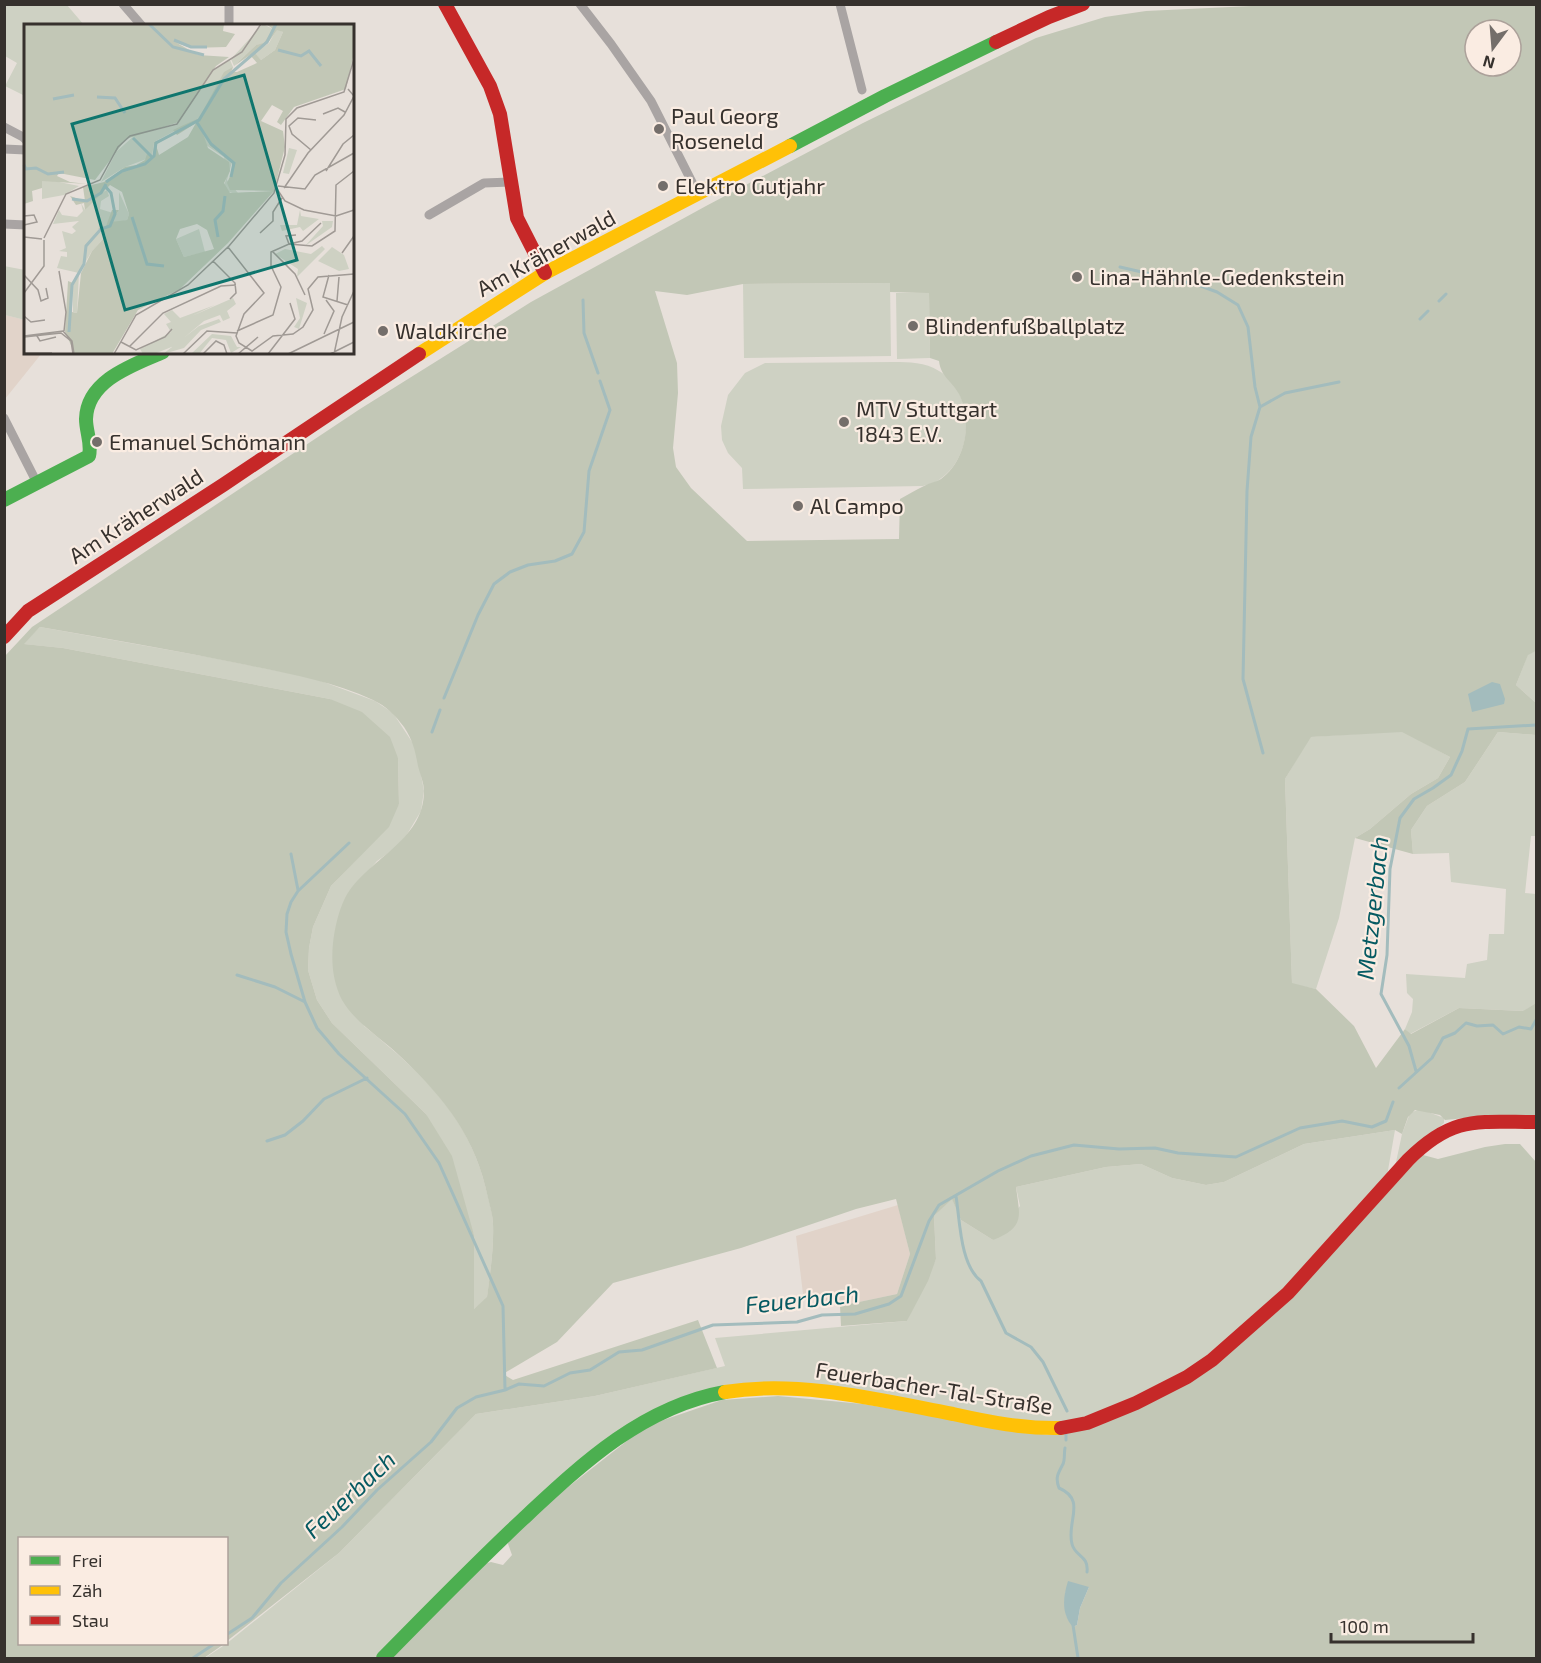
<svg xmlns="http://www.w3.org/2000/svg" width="1541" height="1663" font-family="'Exo 2',sans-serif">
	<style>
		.built { fill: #e1d3c9 }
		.green { fill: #ced1c3 }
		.forest { fill: #c2c7b6; fill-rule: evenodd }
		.water { fill: #a3bcbd }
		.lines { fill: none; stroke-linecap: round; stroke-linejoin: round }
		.stream { stroke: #a3bcbd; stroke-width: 3 }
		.street { stroke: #a9a4a3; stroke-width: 9 }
		.fast { stroke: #4caf50; stroke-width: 14 }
		.slow { stroke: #ffc107; stroke-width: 14 }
		.jam { stroke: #c62828; stroke-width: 14 }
		.poi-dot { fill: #746e6a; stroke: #faece2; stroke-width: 2 }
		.labels { text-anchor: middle; stroke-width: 4.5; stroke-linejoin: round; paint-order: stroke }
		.poi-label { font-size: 22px; fill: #36312d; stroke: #faece2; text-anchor: start }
		.street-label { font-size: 22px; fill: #36312d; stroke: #faece2 }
		.water-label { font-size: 24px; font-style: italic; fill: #065a62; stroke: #faece2 }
		.inset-river { fill: none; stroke: #a3bcbd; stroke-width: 3 }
		.inset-road { fill: none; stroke: #a09a95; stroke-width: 1.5 }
		.view { fill: #0f766e; fill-opacity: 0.15; stroke: #0f766e; stroke-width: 3 }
		.inset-edge { fill: none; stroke: #36312d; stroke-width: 3 }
	</style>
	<rect width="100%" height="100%" fill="#e7e0da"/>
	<path class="built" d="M 5,315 L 25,320 L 26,352 L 42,353 L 5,399 Z
		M 898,1205 L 910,1254 L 897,1294 L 840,1306 L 826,1304 L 803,1294 L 796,1236 Z"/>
	<path class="green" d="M 4,5 L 67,5 L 84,25 L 26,26 L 25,96 L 5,86 L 17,63 L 5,56 Z
		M 4,266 L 25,270 L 25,320 L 5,315 Z
		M 890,283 L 891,356 L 744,358 L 743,284 Z
		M 929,292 L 930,358 L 897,359 L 896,293 Z
		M 894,362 C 909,362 925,362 939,371 C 975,392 975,456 940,479 C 936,483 928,484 923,486 L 743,489 L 742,468 L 728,453 L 722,440 L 721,426 L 728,395 L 745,373 L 765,363 Z
		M 40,627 L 208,657 L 313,678 L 375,701 L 393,713 L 416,748 L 424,791 L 421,811 L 406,836 L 394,849 L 377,861 L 346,897 L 364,1026 C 424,1075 471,1117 488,1197 C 490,1206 493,1215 493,1224 C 494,1248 490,1274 487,1298 L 473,1310 L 474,1235 L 426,1114 L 332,1023 L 317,1000 L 308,970 L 309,948 L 313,927 L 331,886 L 358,858 L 399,804 L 398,758 L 330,699 L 63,648 L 23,644 Z
		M 1536,651 L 1536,703 L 1516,685 L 1528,654 Z
		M 1402,731 L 1450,757 L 1438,778 L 1411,794 L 1370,829 L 1355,838 L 1339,918 L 1316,989 L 1292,984 L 1285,779 L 1310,737 Z
		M 1498,732 L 1536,735 L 1536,836 L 1531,836 L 1525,893 L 1536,894 L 1536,1003 L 1524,1011 L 1459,1008 L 1410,1034 L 1405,1029 L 1412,1012 L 1413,999 L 1407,993 L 1406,974 L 1465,978 L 1467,964 L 1487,960 L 1489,934 L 1504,934 L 1506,889 L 1451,882 L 1449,853 L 1413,854 L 1411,830 L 1427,806 L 1465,782 Z
		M 1420,1109 L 1444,1118 L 1444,1123 L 1395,1167 L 1402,1134 L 1410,1113 Z
		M 1395,1130 L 1387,1176 L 1301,1271 L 1241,1329 L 1183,1374 L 1133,1400 L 1075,1421 L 1047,1425 L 781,1385 L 736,1384 L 719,1387 L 675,1402 L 498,1535 L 375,1658 L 205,1658 L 226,1644 L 339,1553 L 476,1414 L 595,1396 L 725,1366 L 715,1338 L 907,1321 L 936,1259 L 934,1216 L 952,1198 L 961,1220 L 993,1240 L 1020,1206 L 1016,1187 L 1106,1167 L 1141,1164 L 1172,1178 L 1206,1185 L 1224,1182 L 1304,1144 Z"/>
	<path class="forest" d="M 1295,4 L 1536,5 L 1536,651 L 1528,655 L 1516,685 L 1536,703 L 1536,735 L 1498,732 L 1465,782 L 1427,806 L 1411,830 L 1413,854 L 1355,838 L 1370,829 L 1411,794 L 1438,778 L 1450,757 L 1402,732 L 1311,737 L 1285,779 L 1292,983 L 1316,989 L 1354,1026 L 1376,1068 L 1405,1029 L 1411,1034 L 1459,1008 L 1523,1011 L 1536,1003 L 1536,1117 L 1497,1115 L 1445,1120 L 1440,1115 L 1415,1110 L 1408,1117 L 1402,1134 L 1395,1130 L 1304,1144 L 1224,1182 L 1206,1185 L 1172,1178 L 1141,1164 L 1106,1167 L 1016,1187 C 1020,1217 1025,1227 993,1240 L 961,1220 L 952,1199 L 934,1216 L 936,1259 L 928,1281 L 907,1321 L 841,1326 L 840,1306 L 897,1294 L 910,1254 L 896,1199 L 856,1209 L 741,1248 L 613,1283 L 557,1342 L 503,1374 L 513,1380 L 698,1320 L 717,1368 L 595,1396 L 476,1414 L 339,1553 L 227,1641 L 226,1538 L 20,1538 L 20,1644 L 224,1644 L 204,1658 L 5,1658 L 4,657 L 32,627 L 360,409 L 531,302 L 706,206 L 863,123 L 1036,38 L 1105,17 L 1146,11 ZM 1475,30 L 1511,30 L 1511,66 L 1475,66 ZM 890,283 L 890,292 L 929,293 L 930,358 L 939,361 C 941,378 953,381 960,396 C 972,422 966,461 941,479 C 936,482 929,483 924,486 C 915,490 908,495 900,499 L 899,539 L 747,541 L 691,488 L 676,467 L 673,448 L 678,393 L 677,363 L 655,291 L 687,295 L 743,284 ZM 40,627 C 109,639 178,651 247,665 C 289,674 333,681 373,700 C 386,706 395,715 404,727 C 413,741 415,750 418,766 C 420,774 424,783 424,791 C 424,842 366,859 345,898 C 338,913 335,927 333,943 C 331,963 333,982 342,1000 C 356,1024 383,1039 402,1058 C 446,1100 476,1138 488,1198 C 490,1207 493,1216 493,1224 C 494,1248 490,1274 487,1297 L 474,1309 L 474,1235 L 452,1156 L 426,1114 L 332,1023 L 317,1000 L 308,970 L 309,948 L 313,927 L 331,886 L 389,827 L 399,804 L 398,758 L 390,737 L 362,712 L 330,699 L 63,648 L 24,644 Z
		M 1505,1144 L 1520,1144 L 1536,1162 L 1536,1658 L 389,1658 L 484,1564 L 491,1562 L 503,1565 L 512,1555 L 507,1541 L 549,1502 L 646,1426 L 722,1400 L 778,1396 L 863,1404 L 1048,1435 L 1073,1429 L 1189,1380 L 1423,1155 L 1438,1159 L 1485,1147 ZM 1089,1587 L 1080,1608 L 1077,1625 L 1073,1627 L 1066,1615 L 1065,1592 Z"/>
	<path class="water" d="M 1492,682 L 1500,684 L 1505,699 L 1504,704 L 1472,712 L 1468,694 Z
		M 1068,1581 L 1089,1587 L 1080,1608 L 1077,1625 L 1073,1627 C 1061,1614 1063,1597 1068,1581 Z"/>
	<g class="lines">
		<path class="stream" d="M 1120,267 L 1198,285 L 1217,292 L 1238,305 L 1248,327 L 1255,387 L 1260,407 L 1251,437 L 1247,491 L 1243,679 L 1263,753
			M 583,300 L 584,333 L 598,373
			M 1439,301 L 1446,294
			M 1420,319 L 1428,311
			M 1260,407 L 1285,393 L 1339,382
			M 444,698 L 478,615 L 494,584 L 510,572 L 528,565 L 555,561 L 572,554 L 584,532 L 589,471 L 610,410 L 600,381
			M 432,732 L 440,710
			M 349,843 L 298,891 L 291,902 L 287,914 L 286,932 L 291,954 L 305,1002 L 317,1028 L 339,1054 L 405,1114 L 439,1163 L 503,1306 L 505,1390
			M 291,854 L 298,890
			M 237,975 L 275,987 L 305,1002
			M 1416,1071 L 1409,1046 L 1381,994 L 1387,955 L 1390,869 L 1400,818 L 1414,799 L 1433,788 L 1451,775 L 1462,751 L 1468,729 L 1536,725
			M 1399,1088 L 1432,1058 L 1443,1038 L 1455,1033 L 1466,1023 L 1477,1026 L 1493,1025 L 1503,1034 L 1519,1027 L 1531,1029 L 1536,1020
			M 267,1141 L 285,1135 L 303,1121 L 324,1099 L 367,1078
			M 956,1196 C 960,1221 960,1265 981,1281 L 1006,1333 L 1031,1347 L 1043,1362 L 1067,1411
			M 1066,1440 L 1066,1434
			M 1065,1448 C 1064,1453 1065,1460 1063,1464 C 1058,1474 1055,1477 1059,1488 C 1087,1500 1066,1522 1072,1544 C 1075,1557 1089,1555 1087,1572
			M 1073,1625 L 1078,1658
			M 226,1635 L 252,1618 L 281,1583 L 342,1527 L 377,1490 L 431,1442 L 457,1408 L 476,1397 L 505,1390 L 519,1384 L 544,1386 L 570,1373 L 590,1370 L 619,1352 L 642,1350 L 713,1325 L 797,1322 L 822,1315 L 855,1314 L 889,1304 L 901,1296 L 929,1221 L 939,1205 L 998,1171 L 1031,1156 L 1074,1145 L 1119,1149 L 1155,1148 L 1178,1153 L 1236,1157 L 1300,1128 L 1342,1121 L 1372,1127 L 1386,1121 L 1393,1102
			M 193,1658 L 214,1644"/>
		<path class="street" d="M 123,4 L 142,26
			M 229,4 L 229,26
			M 580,4 L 611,44 L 651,101 L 698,194
			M 840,4 L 862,90
			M 4,127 L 23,137 L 26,140
			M 4,149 L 26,150
			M 429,215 L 484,183 L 512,182
			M 4,224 L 26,225
			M 4,418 L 37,483"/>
		<path class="fast" d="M 790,146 L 885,96 L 996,42
			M 4,500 L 89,456 C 92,443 86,432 86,419 C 87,380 133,365 163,352
			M 383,1658 C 429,1611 475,1564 523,1519 C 582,1464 642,1407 725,1392"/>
		<path class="slow" d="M 419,354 L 545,273 L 790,146
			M 725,1392 C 800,1380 879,1400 953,1414 C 989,1422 1024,1429 1061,1428"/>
		<path class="jam" d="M 445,4 L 490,86 L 500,114 L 517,218 L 545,273
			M 996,42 L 1049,17 L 1083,4
			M 4,637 L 28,611 L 223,485 L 419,354
			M 1061,1428 L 1087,1423 L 1136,1403 L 1187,1377 L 1212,1360 L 1288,1293 L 1408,1160 C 1453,1115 1477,1122 1536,1122"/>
	</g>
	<g class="poi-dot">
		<circle cx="659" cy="129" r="6"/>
		<circle cx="663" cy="186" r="6"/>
		<circle cx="1077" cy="277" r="6"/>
		<circle cx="913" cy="326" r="6"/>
		<circle cx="383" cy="331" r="6"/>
		<circle cx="844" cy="422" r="6"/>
		<circle cx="97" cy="442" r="6"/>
		<circle cx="798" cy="506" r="6"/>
	</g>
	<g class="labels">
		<g class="poi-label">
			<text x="671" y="124">Paul Georg<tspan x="671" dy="25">Roseneld</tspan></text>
			<text x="675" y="194">Elektro Gutjahr</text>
			<text x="1089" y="285">Lina-Hähnle-Gedenkstein</text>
			<text x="925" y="334">Blindenfußballplatz</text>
			<text x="395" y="339">Waldkirche</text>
			<text x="856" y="417">MTV Stuttgart<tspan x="856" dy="25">1843 E.V.</tspan></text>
			<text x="109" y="450">Emanuel Schömann</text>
			<text x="810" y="514">Al Campo</text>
		</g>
		<g class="street-label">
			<text transform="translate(546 253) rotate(-29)" y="8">Am Kräherwald</text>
			<text transform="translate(136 516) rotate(-33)" y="8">Am Kräherwald</text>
			<text transform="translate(934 1388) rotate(9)" y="8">Feuerbacher-Tal-Straße</text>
		</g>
		<g class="water-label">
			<text transform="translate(1373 908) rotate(-84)" y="8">Metzgerbach</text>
			<text transform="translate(802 1300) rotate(-6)" y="8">Feuerbach</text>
			<text transform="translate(350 1495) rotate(-43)" y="8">Feuerbach</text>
		</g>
	</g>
	<g transform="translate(24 24)">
		<rect width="330" height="330" fill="#e7e0da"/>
		<path d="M 239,0 L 249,5 L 248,8 L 240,20 L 232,21 L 210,42 L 207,35 ZM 253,5 L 259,8 L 251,26 L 237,36 L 230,29 L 245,19 ZM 206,36 L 209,43 L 175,94 L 130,118 L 128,133 L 101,143 L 77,158 L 92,128 L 111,111 L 153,101 L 189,46 ZM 178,105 L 186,122 L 208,138 L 203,156 L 214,169 L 249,168 L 216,171 L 205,168 L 200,162 L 203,152 L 200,133 L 182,121 ZM 265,124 L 273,126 L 265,150 L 259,149 ZM 18,157 L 30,157 L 55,162 L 40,171 L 18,175 ZM 83,166 L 85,172 L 77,177 L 76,185 L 89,189 L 82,202 L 75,205 L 82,212 L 68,227 L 55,249 L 53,289 L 49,288 L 48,261 L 55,249 L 33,244 L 37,232 L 43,233 L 43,228 L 35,227 L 42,224 L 38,207 L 48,210 L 52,207 L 48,203 L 55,197 L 29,200 L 35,186 L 38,191 L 53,193 L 59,187 L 57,179 L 61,186 L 71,172 ZM 95,168 L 105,190 L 103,196 L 93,199 L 87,198 L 95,186 ZM 276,186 L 277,192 L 295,195 L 279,207 L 276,203 L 258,207 L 256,201 L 273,201 ZM 298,197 L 309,197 L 308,203 L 281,222 L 299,202 ZM 175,205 L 181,228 L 160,233 L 152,215 ZM 298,222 L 301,225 L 273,253 L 274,245 L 251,230 L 261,225 L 287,230 ZM 308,223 L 320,231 L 325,245 L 315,247 L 294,237 ZM 209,274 L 212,280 L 203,287 L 206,294 L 199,297 L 196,291 L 180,297 L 150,322 L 130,330 L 119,330 L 116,325 L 147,308 L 142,300 L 147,298 L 140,290 L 148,286 L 156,294 L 191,281 L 168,292 ZM 272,274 L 283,279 L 275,305 L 270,303 L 276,294 ZM 195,295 L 197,298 L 177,306 L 160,324 L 139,330 L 175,302 ZM 188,310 L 207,312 L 213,323 L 217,323 L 207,329 L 202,316 L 188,314 L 175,330 L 167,330 Z" fill="#ced1c3"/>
		<path d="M 0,0 L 200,0 L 199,7 L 211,10 L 202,23 L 167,24 L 153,19 L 174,31 L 205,33 L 192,42 L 155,98 L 102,115 L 71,156 L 35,149 L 33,152 L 46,158 L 63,160 L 18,157 L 18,164 L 8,167 L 9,177 L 0,180 ZM 242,0 L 330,0 L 330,29 L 322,65 L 270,83 L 257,101 L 253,98 L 259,87 L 248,81 L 237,97 L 259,107 L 261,123 L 250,167 L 204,219 L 156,265 L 114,286 L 88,330 L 51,330 L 41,308 L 44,257 L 49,259 L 54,249 L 48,261 L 48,288 L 53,289 L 57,249 L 68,227 L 82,212 L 74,204 L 82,202 L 88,186 L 95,186 L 87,198 L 103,196 L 105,190 L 98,168 L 86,161 L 61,186 L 60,179 L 52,181 L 46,172 L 61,177 L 59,163 L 80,158 L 101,143 L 112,141 L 121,136 L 123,130 L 129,133 L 130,118 L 137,115 L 132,121 L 135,131 L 164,113 L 172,99 L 153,111 L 149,106 L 175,94 L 200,48 L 209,43 L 207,48 L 213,48 L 233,39 L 226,31 L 210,42 L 232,21 L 240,19 L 249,5 ZM 253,6 L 259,8 L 251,26 L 237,36 L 230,28 L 244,19 ZM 178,106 L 186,122 L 208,138 L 208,148 L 203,159 L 206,166 L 249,167 L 206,169 L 200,159 L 206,147 L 205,138 L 184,124 ZM 173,200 L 183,206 L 190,225 L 160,233 L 152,215 L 156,205 Z" fill="#c2c7b6" fill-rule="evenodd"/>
		<path class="inset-river" d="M 125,0 L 149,23 L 180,31M 150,16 L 167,23 L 183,23M 254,26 L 277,32 L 285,27 L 297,42M 73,73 L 91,74 L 101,89M 29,75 L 50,71M 172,97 L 187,120 L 210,139 L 207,153M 109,114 L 128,133M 0,141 L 2,145 L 12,144 L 24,150 L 40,148M 82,158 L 98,147 L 121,140 L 130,132 L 132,119 L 175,96 L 200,55 L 243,18 L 252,0M 48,175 L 63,177 L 77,169 L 82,160M 108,193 L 123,240 L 140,242M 194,213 L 191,196 L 199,187 L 201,172M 45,308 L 48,261 L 60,240 L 62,222 L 77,205 L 86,202 L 91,190 L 87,169 L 81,162"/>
		<path class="inset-road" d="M 299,90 L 314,84 L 321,88M 287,126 L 268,110 L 265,102 L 274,94 L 292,96M 302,147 L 319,120 L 330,111M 254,162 L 281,165 L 291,151 L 330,129M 260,164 L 284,129 L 320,91 L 330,72 L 324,65M 253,165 L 261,177 L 280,186 L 312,192 L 330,186M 0,192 L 10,191 L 13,198 L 0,201M 236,209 L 249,197 L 249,188 L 258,174M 272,211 L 262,212 L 265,220 L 278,217 L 297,199M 0,213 L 18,215M 20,214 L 42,170 L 76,156 L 94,123 L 106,112 L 153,100 L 189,46 L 218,28 L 237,0M 204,223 L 240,269 L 220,290 L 212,312 L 215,319 L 228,327 L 249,312 L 269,310 L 279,303 L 289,286 L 284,265 L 294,253 L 330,250M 248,227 L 271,250 L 281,271M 318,229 L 330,212M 189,237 L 211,259 L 212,269 L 206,275M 35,247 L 42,288 L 40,307M 0,251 L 14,266 L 17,277 L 24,274 L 22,264M 305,251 L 299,273 L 324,281M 0,269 L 20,242 L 20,216M 313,277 L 315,253M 0,292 L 7,298 L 21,296M 213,307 L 249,291 L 257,263 L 247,242 L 247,228 L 265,220 L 288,222 L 311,207 L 312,161 L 330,147M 300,310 L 310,287 L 302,276M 0,312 L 39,307 L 48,317 L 50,330M 13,312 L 16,317 L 32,313M 0,313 L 37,309 L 47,317 L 49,330M 97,318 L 112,326 L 141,313 L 148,305M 105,323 L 139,289 L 197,262 L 212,261M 0,329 L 28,329M 90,330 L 112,291 L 164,261 L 205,222 L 250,169 L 261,131 L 262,95 L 273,84 L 320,68 L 330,35M 159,330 L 183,307 L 213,309M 179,330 L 192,317 L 200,321 L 203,330M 214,330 L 234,313M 244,330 L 271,295 L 266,279M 264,330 L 330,298M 306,330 L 330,318M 310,330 L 318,293 L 330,267"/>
		<path class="view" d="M 220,51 L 273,236 L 101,286 L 48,100 Z"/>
		<rect width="330" height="330" class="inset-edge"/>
	</g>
	<rect width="1541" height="1663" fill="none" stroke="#36312d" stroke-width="12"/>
	<rect x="18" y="1537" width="210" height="108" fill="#faece2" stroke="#aca19a" stroke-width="1.5"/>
	<rect x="30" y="1556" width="30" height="9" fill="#4caf50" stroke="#aca19a" stroke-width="1.5"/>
	<text x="72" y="1567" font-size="18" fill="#36312d">Frei</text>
	<rect x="30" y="1586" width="30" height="9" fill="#ffc107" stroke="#aca19a" stroke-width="1.5"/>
	<text x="72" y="1597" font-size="18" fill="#36312d">Zäh</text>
	<rect x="30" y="1616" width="30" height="9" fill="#c62828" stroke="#aca19a" stroke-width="1.5"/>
	<text x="72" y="1627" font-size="18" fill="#36312d">Stau</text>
	<g transform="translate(1493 48) rotate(196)"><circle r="28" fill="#faece2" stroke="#aca19a" stroke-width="1.5"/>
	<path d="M0-4.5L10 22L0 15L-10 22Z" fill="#746e6a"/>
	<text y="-9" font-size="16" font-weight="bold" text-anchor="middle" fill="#36312d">N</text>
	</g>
	<path d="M1331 1633v9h142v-9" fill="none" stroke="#36312d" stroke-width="3"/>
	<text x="1340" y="1633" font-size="18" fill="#36312d" stroke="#faece2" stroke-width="4.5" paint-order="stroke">100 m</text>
</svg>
